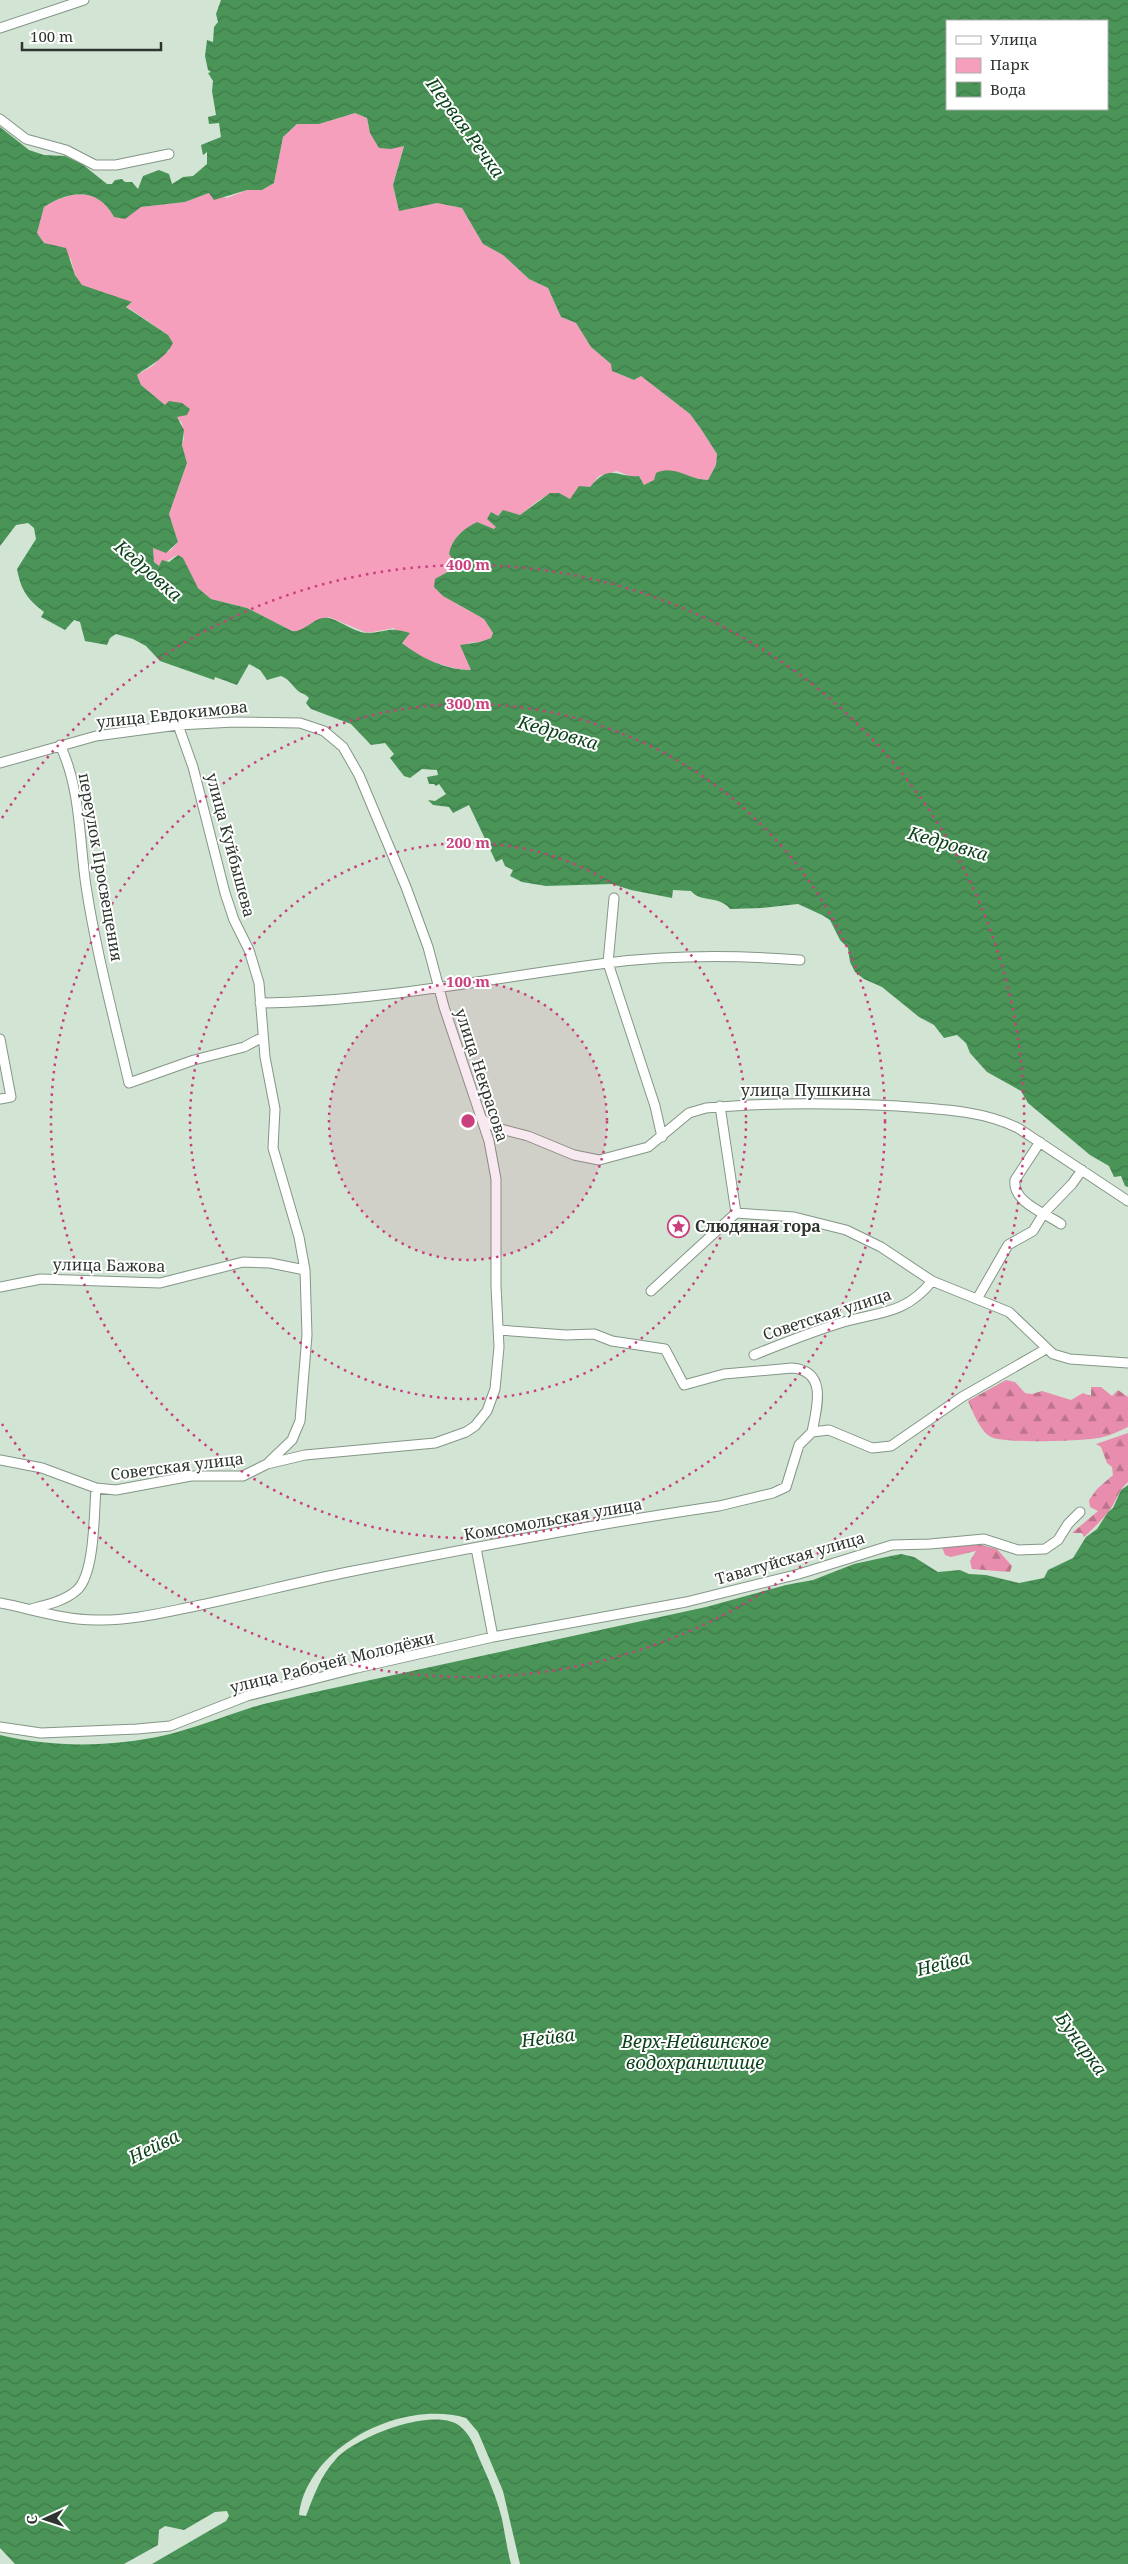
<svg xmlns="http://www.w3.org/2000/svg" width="1128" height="2564" font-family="'Noto Serif',serif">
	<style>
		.green { fill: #f59fbd }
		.forest { fill: url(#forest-firs) }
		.water { fill: url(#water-waves); fill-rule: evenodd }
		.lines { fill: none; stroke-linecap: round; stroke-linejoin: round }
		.street-casing { stroke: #849686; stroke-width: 11 }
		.street { stroke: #fff; stroke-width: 9 }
		.ring { fill: none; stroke: #c9407c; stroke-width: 2.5; stroke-dasharray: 2.5 5 }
		.labels { text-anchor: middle; stroke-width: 4; stroke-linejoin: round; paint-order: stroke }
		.street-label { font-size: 16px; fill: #2e352f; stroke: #fff }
		.poi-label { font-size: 16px; font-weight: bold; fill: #2e352f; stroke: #fff; text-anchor: start }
		.water-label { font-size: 18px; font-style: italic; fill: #0c431b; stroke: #fff }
		.centre { fill: #c9407c; stroke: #fff; stroke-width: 2.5 }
		.ring-label { font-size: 15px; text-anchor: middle; font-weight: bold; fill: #c9407c; stroke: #fff; stroke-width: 4; stroke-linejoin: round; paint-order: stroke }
	</style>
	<defs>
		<pattern id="forest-firs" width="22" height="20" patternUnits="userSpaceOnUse" patternTransform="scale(1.25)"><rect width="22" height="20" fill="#e88dad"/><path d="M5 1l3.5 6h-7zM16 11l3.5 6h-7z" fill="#bc748d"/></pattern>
		<pattern id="water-waves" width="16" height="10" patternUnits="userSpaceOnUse" patternTransform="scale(1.25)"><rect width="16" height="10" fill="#4a9458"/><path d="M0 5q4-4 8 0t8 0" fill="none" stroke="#3e7a49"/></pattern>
	</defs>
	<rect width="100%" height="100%" fill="#d2e4d4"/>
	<path class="green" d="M 355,113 L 367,118 L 370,133 L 404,145 L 393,185 L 399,210 L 437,203 L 462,208 L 483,244 L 503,255 L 529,279 L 548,288 L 561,317 L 576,323 L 591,347 L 611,364 L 616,373 L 634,380 L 641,376 L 690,414 L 701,429 L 717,454 L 716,465 L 708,480 C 702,480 698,478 692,477 C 681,474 654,480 644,485 L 639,476 L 632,477 L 617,471 L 599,476 L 590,487 L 570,499 C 547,487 539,501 520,515 L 501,512 L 493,522 L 497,527 L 494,530 L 477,522 L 458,535 L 449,554 L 459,566 L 456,569 L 447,571 L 443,576 L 455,603 L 484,619 L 493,633 L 491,638 L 480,642 L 468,643 L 463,649 L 471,670 C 452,670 414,658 402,642 C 398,638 396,632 394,628 L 367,633 L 329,617 L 322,619 L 298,632 L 292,631 L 247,608 L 211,599 L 198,588 L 177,555 L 159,566 L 154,562 L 153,548 L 170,551 L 178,542 L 169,514 L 187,463 L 182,445 L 184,439 L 182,423 L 165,405 L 141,385 L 137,375 L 154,365 L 162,355 L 169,351 L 168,335 L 126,306 L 132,303 C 122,298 87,289 82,285 C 75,279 73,267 71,259 L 44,243 L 37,233 L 44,207 C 70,191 97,186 114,217 L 131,213 L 141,207 L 185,202 L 209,193 L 227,198 L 247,190 L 262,190 L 274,183 L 283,137 L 297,124 L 319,124 Z"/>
	<path class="forest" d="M 1006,1380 L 1015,1382 L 1025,1393 L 1032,1394 L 1042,1391 L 1071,1400 L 1083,1393 L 1091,1396 L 1091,1387 L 1101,1387 L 1112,1396 L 1118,1390 L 1128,1397 L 1128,1427 C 1119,1431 1110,1436 1099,1438 C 1080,1441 1006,1444 991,1437 C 980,1431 973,1412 968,1401 Z
		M 1128,1433 L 1128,1482 C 1119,1490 1118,1496 1113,1505 C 1109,1513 1091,1531 1084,1537 L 1082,1533 L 1072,1533 L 1098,1511 L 1090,1507 L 1089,1500 L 1097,1489 L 1113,1475 L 1112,1467 L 1107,1463 L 1101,1447 L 1096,1444 Z
		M 977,1544 L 997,1549 L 1012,1566 L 1010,1572 L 972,1569 L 970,1561 L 976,1551 L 951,1557 L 945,1555 L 942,1547 Z"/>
	<path class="water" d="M 221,0 L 1128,0 L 1128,1187 L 1125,1186 L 1121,1176 L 1114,1177 L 1109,1166 L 1090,1155 L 1028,1103 L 1021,1091 L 987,1072 L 970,1053 L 966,1043 L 957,1035 L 944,1038 L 934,1025 L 919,1017 L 882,987 L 864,979 L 855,972 L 850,962 L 848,948 L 840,940 L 830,920 L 822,915 L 798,904 L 762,908 L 730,909 C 719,895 701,903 691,891 L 673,890 L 672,898 L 631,890 L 612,884 L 546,886 L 522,882 L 510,876 L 513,870 L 505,866 L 502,859 L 496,862 L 469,805 L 453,813 L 449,807 L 433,805 L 428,800 L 435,801 L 446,794 L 439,784 L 436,786 L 434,784 L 429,784 L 427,777 L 438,775 L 437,770 L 422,769 L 410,778 L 404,776 L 390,758 L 394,754 L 385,743 L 371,745 L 351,724 L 311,709 L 306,703 L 309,698 C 305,693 300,694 296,689 C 290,683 289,679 281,676 L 267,680 L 260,670 L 249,664 L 237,685 L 215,677 L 214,680 L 160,661 L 146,646 L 133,639 L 116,634 L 110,638 L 107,645 L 85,641 L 80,622 L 74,620 L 65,630 L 41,617 L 44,612 C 27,599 21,590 17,569 L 36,539 L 34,528 L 28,523 L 16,525 L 0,546 L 0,127 L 29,150 L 44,155 L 65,156 L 82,164 L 107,184 L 112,184 L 115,180 L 122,179 L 125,182 L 132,182 L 138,189 L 143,176 L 159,170 L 169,174 L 172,184 L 183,177 L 193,176 L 207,164 L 207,152 L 203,155 L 201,145 L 221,137 L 219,123 L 209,124 L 208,117 L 216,115 L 212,91 L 213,81 L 208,73 L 211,72 L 208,70 L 205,56 L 207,40 L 213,42 L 214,27 L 218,22 L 216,14 ZM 1107,21 L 1107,109 L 947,109 L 947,21 ZM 355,113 L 367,118 L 370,133 L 379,148 L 391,149 L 404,146 L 393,185 L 399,211 L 437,203 L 462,208 L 483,244 L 503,255 L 529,279 L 548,288 L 561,317 L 576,323 L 591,347 L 611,364 L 612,371 L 634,380 L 641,376 L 690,414 L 701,429 L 717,454 L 716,465 L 708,480 C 690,480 673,464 656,473 L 654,480 L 644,485 L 639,476 C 615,478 611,462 590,487 L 579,486 L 570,499 L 559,493 L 550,493 L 520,515 L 503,510 L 498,516 L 491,512 L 487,519 L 496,527 L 494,529 L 477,522 C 463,529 452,538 449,554 L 458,566 L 435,579 L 434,587 L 443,596 L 484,619 L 493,633 L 491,638 L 480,642 L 460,645 L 471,670 C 446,670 421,658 402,643 L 410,633 C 388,626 387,632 368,633 C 355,633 338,619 328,618 C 314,616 305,633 292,631 L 247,608 L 211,599 L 198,588 L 183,558 L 178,555 L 169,562 L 162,560 L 159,566 L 154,562 L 153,548 L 166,553 L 178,542 L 169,514 L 187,463 L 182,445 L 184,430 L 177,417 L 187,415 L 190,409 L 182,403 L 169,401 L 165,405 L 141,385 L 137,375 C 150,365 166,358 173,343 L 168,335 L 126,307 L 132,302 L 82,285 L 75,275 L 66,248 L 44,243 L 37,233 L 44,207 C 69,191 97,186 114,217 L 125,219 L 141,207 L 185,202 L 209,193 L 214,200 L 247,190 L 262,190 L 274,183 L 283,137 L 297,124 L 319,124 Z
		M 1128,1485 L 1128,2564 L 520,2564 L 503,2491 L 478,2432 L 466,2418 C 403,2399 307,2446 299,2515 L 306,2516 C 314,2495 321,2475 336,2459 C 355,2437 438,2404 462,2428 C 471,2436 475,2448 479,2458 C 488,2478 497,2498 502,2519 C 505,2534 507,2549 511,2564 L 152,2564 L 226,2521 L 229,2516 L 227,2511 L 215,2512 L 184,2530 L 165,2526 L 159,2530 L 158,2545 L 124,2564 L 15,2564 L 0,2548 L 0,1735 C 54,1748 112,1747 166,1735 C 195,1728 222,1717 250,1708 C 268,1702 287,1699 306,1694 L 706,1607 L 786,1585 L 813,1580 L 854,1564 L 886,1557 L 901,1554 L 914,1557 L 938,1572 L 960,1570 L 969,1574 L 986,1575 L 1019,1583 L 1044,1578 L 1048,1570 L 1073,1558 L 1086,1537 L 1097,1529 L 1108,1512 L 1113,1508 L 1121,1490 Z"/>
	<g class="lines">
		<defs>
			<path id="street" d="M 0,28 L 84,0
				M 0,119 L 26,139 L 66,150 L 95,165 L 116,165 L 169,154
				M 178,725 L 193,767 L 225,893 L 234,920 L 249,950 L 259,983 L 265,1057 L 275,1109 L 273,1148 L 299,1237 L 305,1270 L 307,1335 L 300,1421 L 292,1440 L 269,1462
				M 60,745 C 81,789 79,839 86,886 C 96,952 114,1018 129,1083 L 194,1060 L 244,1047 L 263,1037
				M 0,763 L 96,736 L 178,725 L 234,722 L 300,723 L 324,731 L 343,747 L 359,775 L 406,887 L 428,947 L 444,1007 L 489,1141 L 496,1179 L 496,1286 L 499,1347 L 495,1389 L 487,1411 L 475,1426 L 466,1432 L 435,1443 L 305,1455 L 267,1464 L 243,1476 L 191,1476 L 116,1490 L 96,1488 L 42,1468 L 0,1460
				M 614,898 L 608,963 L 655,1106 L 662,1137
				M 260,1003 C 377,1002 491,978 607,963 C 670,955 736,955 800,960
				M 0,1039 L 11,1097 L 0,1099
				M 482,1119 L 497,1128 L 528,1136 L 574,1155 L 599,1160 L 648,1147 L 689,1113 L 706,1108 C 770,1102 834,1103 898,1106 C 938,1109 981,1110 1018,1128 L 1128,1201
				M 1040,1142 L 1015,1180 C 1012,1202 1045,1213 1061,1224
				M 736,1213 L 794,1217 L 846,1230 L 881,1247 L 932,1281 L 1009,1312 L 1053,1354 L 1070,1359 L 1128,1363
				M 0,1287 L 41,1279 L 160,1283 L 243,1262 L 270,1263 L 305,1270
				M 651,1291 L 736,1213 L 720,1106
				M 977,1299 L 1008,1245 L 1033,1231 L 1044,1213 L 1072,1184 L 1082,1170
				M 499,1330 L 566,1335 L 594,1334 L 612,1341 L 665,1349 L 684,1385 L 724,1374 L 792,1368 C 828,1371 817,1407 812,1432
				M 754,1355 C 781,1344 809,1333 837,1324 C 874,1312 905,1316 932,1281
				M 476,1548 L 493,1637
				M 0,1603 C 32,1609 63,1620 96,1620 C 126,1621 157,1614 186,1608 C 240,1597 294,1583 348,1572 C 471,1548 595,1524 719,1506 L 773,1493 L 786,1487 L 799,1445 L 812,1432 L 829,1430 L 872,1448 L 891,1446 L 962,1397 L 1046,1349
				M 31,1609 C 46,1605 65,1601 77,1590 C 95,1574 94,1512 96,1488
				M 0,1727 L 41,1733 L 137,1729 L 170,1726 L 247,1696 L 357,1668 L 493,1637 L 686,1602 L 799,1574 L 892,1545 L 930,1544 L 984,1539 L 1018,1550 L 1045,1549 L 1058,1540 L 1068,1524 L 1080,1512"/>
		</defs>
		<use href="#street" class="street-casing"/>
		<use href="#street" class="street"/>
	</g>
	<circle cx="468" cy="1121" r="139" fill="#c9407c" fill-opacity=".12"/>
	<g class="ring">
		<circle cx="468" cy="1121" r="139"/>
		<circle cx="468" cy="1121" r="278"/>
		<circle cx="468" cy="1121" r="417"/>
		<path d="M2 818A556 556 0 1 1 2 1424"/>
	</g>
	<defs>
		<symbol id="sight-ring" viewBox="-11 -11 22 22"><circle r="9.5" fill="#fff" stroke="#c9407c" stroke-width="1.5"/><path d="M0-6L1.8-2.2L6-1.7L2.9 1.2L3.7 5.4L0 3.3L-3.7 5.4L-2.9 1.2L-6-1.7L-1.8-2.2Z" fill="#c9407c"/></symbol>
	</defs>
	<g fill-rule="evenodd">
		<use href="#sight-ring" x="666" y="1214" width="25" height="25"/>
	</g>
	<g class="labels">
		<g class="street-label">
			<text transform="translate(172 714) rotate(-6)" y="6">улица Евдокимова</text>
			<text transform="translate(231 845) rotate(75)" y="6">улица Куйбышева</text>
			<text transform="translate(101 867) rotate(80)" y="6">переулок Просвещения</text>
			<text transform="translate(482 1075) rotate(72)" y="6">улица Некрасова</text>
			<text x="806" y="1096">улица Пушкина</text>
			<text transform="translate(109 1265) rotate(1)" y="6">улица Бажова</text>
			<text transform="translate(827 1314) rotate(-18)" y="6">Советская улица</text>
			<text transform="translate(177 1466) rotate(-7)" y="6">Советская улица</text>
			<text transform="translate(553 1519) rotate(-10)" y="6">Комсомольская улица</text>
			<text transform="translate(790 1558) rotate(-16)" y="6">Таватуйская улица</text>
			<text transform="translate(332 1662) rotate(-14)" y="6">улица Рабочей Молодёжи</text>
		</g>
		<g class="poi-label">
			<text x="695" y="1232">Слюдяная гора</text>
		</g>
		<g class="water-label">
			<text transform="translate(465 128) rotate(54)" y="6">Первая Речка</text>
			<text transform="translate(148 571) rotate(41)" y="6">Кедровка</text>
			<text transform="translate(558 733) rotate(16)" y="6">Кедровка</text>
			<text transform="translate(948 844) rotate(16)" y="6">Кедровка</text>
			<text transform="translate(943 1964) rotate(-14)" y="6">Нейва</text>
			<text transform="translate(548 2038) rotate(-7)" y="6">Нейва</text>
			<text x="695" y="2048">Верх-Нейвинское<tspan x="695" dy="21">водохранилище</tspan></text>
			<text transform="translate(1081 2044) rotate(54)" y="6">Бунарка</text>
			<text transform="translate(154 2147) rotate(-26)" y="6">Нейва</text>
		</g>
	</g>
	<circle cx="468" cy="1121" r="8" class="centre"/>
	<g class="ring-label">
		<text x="468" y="570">400 m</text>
		<text x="468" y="709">300 m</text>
		<text x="468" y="848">200 m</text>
		<text x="468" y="987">100 m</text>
	</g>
	<rect x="946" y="20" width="162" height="90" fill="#ffffff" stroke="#abaeac"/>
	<rect x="956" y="36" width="25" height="8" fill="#ffffff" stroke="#abaeac"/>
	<text x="990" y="45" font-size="15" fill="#2e352f">Улица</text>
	<rect x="956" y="58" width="25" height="15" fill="#f59fbd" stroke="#abaeac"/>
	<text x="990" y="70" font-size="15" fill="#2e352f">Парк</text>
	<rect x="956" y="82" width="25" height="15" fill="url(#water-waves)" stroke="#abaeac"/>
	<text x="990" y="95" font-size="15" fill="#2e352f">Вода</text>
	<g transform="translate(45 2519) rotate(267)" stroke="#ffffff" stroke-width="4" paint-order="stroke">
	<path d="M0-4L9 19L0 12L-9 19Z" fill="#2e352f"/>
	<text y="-8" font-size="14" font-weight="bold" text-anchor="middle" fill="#2e352f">С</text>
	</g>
	<path d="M22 42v8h139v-8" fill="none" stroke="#2e352f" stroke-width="2.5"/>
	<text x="30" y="42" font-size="15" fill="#2e352f" stroke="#ffffff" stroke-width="4" paint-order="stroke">100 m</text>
</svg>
